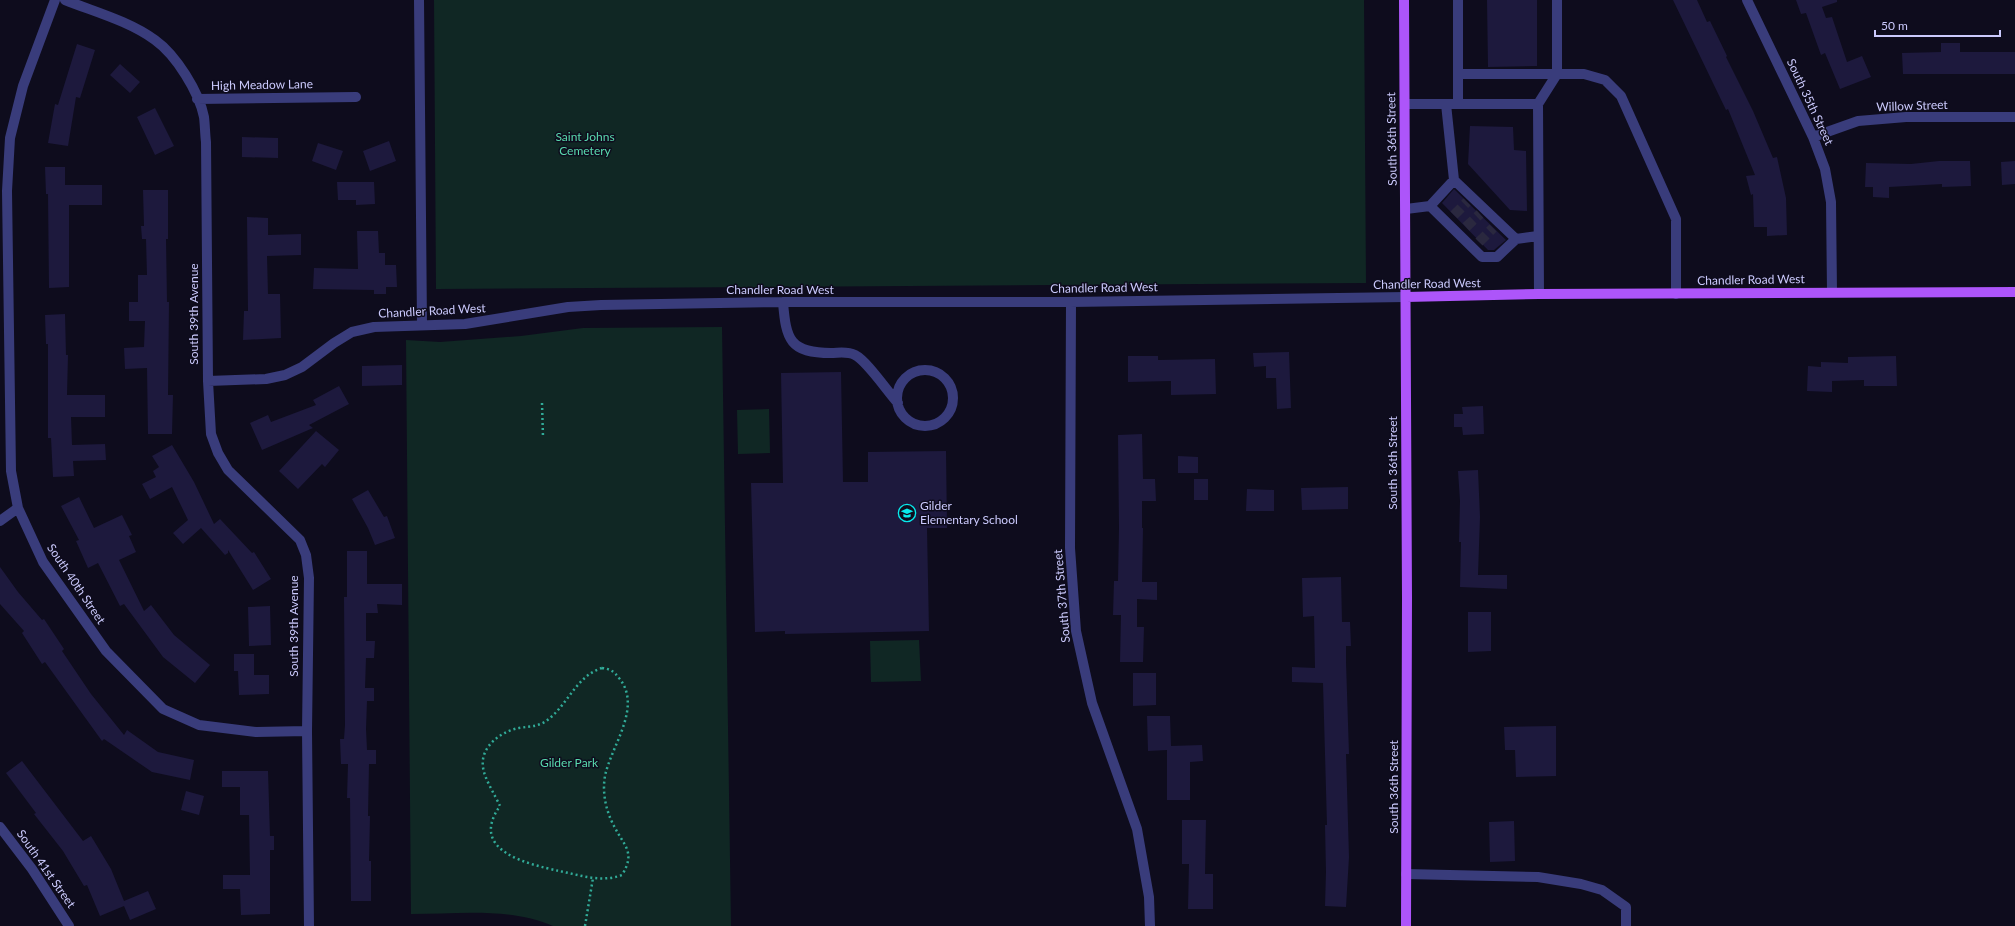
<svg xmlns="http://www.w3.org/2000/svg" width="2015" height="926" font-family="Lato,sans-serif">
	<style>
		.green { fill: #102724 }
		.building { fill: #1d193d }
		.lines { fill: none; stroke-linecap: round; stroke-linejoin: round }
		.minor-tunnel { stroke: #2a283f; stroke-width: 10; stroke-dasharray: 10 5; stroke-linecap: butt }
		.path { stroke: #31ab98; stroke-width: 2.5; stroke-dasharray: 2 3; stroke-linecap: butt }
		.minor { stroke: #393c7b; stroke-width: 10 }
		.major { stroke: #ad55fa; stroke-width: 10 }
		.labels { text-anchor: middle; stroke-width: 3; stroke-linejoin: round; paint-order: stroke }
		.street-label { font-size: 12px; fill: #cbcafd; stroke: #0e0c1d }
		.park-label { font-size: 12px; fill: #59daae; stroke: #0e0c1d }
		.poi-label { font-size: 12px; fill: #cbcafd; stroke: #0e0c1d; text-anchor: start }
	</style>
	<rect width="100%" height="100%" fill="#0e0c1d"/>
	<path class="green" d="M 434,0 L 1364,0 L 1366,283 L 436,289 Z
		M 722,327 L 731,926 L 553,926 C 508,907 458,914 411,914 L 406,340 L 440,342 L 521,336 L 583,328 Z
		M 769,409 L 770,453 L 738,454 L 737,410 Z
		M 919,640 L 921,681 L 871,682 L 870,641 Z"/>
	<path class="building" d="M 1487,0 L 1537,0 L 1537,66 L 1488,67 Z
		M 1673,0 L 1697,0 L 1707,22 L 1710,21 L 1727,56 L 1726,57 L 1753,111 L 1773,158 L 1777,157 L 1786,198 L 1787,235 L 1767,236 L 1767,227 L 1754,227 L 1753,194 L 1751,195 L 1746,176 L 1755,175 L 1728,109 L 1726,110 Z
		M 1796,0 L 1837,0 L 1837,2 L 1822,7 L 1826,18 L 1832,17 L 1847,62 L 1862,56 L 1871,77 L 1840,89 L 1825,53 L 1821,55 L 1806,13 L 1801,14 Z
		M 1941,43 L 1960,43 L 1960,52 L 2015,52 L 2015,74 L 1903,74 L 1902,53 L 1941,52 Z
		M 77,44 L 95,50 L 80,98 L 76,97 L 68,146 L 48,143 L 55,104 L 58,105 Z
		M 120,64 L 140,82 L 130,93 L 110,75 Z
		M 155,108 L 174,146 L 155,155 L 137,117 Z
		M 1470,126 L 1513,127 L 1514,150 L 1526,151 L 1527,211 L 1510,210 L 1468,164 Z
		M 242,137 L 278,138 L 278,158 L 242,157 Z
		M 389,141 L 396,161 L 370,171 L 363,151 Z
		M 318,143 L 343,151 L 336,170 L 312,161 Z
		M 1939,161 L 1970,161 L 1971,186 L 1942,187 L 1942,184 L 1889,187 L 1889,198 L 1873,197 L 1873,187 L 1865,187 L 1866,163 L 1911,164 Z
		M 2015,161 L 2015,184 L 2002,185 L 2001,162 Z
		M 45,167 L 65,167 L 65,185 L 102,185 L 102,205 L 69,205 L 69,287 L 49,288 L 48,194 L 46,194 Z
		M 337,182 L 374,182 L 375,204 L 356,205 L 356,200 L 338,200 Z
		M 1454,189 L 1506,240 L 1494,250 L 1488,250 L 1442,203 Z
		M 143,190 L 168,190 L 168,239 L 166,239 L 167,302 L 169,302 L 168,395 L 173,395 L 172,434 L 148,434 L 147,368 L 125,369 L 124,348 L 144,347 L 145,321 L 129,321 L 129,302 L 138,302 L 138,275 L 147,275 L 146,239 L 142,239 L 141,226 L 144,226 Z
		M 247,217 L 268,218 L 268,235 L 301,234 L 301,255 L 267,256 L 268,294 L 280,294 L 281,338 L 243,340 L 244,311 L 248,311 Z
		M 357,231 L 378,231 L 379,253 L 385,253 L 385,265 L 396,265 L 397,287 L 386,287 L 386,294 L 374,294 L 374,290 L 313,289 L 314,268 L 358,269 Z
		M 65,314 L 66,355 L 68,355 L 67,395 L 105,395 L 105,417 L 71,417 L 72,445 L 105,444 L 106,460 L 73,461 L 74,476 L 53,477 L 51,438 L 48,438 L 48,344 L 46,344 L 45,315 Z
		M 1289,352 L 1291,408 L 1277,409 L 1276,378 L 1266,378 L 1266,366 L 1254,367 L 1253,353 Z
		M 1128,356 L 1158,356 L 1158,360 L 1215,359 L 1216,394 L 1171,395 L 1171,381 L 1128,382 Z
		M 1896,356 L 1897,386 L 1864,386 L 1864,380 L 1832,381 L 1832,392 L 1807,391 L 1808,366 L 1821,367 L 1821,362 L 1848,363 L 1848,357 Z
		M 402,365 L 402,385 L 362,386 L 362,366 Z
		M 841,372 L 843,482 L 868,482 L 868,452 L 946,451 L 947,528 L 927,528 L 929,631 L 785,634 L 785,631 L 755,632 L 751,483 L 783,483 L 781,373 Z
		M 339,386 L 349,404 L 309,425 L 313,428 L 262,450 L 250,423 L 268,415 L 271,422 L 316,405 L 313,400 Z
		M 1483,406 L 1484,434 L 1463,435 L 1462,427 L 1454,427 L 1454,414 L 1463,414 L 1462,407 Z
		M 316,431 L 339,450 L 325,467 L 322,464 L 298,489 L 279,471 Z
		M 1142,434 L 1143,479 L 1155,479 L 1156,501 L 1142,501 L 1142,528 L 1143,528 L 1142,582 L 1157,582 L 1157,600 L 1137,599 L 1137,627 L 1144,627 L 1143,662 L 1120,662 L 1121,615 L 1113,615 L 1114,581 L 1118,581 L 1119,528 L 1118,435 Z
		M 172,445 L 194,482 L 214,524 L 220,519 L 252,553 L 254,552 L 271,579 L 253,590 L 228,550 L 228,553 L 225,555 L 201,528 L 183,544 L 173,533 L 188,520 L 172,487 L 150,499 L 142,484 L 156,477 L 153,471 L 159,467 L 152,456 Z
		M 1178,456 L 1198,457 L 1198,473 L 1178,473 Z
		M 1478,470 L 1480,517 L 1478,575 L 1507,575 L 1507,589 L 1460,587 L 1461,542 L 1459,542 L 1460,501 L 1458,471 Z
		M 1194,479 L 1208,479 L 1208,500 L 1194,500 Z
		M 1348,487 L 1348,509 L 1302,510 L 1301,488 Z
		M 1247,489 L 1274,490 L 1274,511 L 1246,511 Z
		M 368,490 L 384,517 L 387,516 L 395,538 L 375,545 L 368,528 L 352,499 Z
		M 79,497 L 94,528 L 122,515 L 132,535 L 129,536 L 136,552 L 119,560 L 144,611 L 151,605 L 174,635 L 210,665 L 195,683 L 163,657 L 124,604 L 120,606 L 98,563 L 88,568 L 76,541 L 79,540 L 61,506 Z
		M 347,551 L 367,551 L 367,584 L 402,584 L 402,605 L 377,604 L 378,613 L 366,613 L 366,641 L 375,641 L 374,658 L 366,658 L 365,688 L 374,688 L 374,701 L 367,701 L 366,729 L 367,750 L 376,750 L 376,764 L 369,764 L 368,816 L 370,816 L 369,861 L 371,861 L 371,901 L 351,901 L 350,798 L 347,798 L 348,764 L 341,764 L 340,739 L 344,739 L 345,725 L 344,597 L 347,597 Z
		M 0,567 L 18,592 L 42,620 L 44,619 L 64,649 L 62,651 L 91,694 L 124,735 L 127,730 L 158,752 L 194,760 L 190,780 L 152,772 L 104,739 L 102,741 L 45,662 L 42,664 L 22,633 L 24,631 L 0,604 Z
		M 1341,577 L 1342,622 L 1350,622 L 1351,646 L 1346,646 L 1346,662 L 1349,754 L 1346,754 L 1349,857 L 1346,907 L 1325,906 L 1326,872 L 1325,825 L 1327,825 L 1323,683 L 1292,682 L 1292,667 L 1315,668 L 1314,616 L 1303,617 L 1302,578 Z
		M 270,606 L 271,645 L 249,646 L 248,607 Z
		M 1468,612 L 1491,612 L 1491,651 L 1468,652 Z
		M 234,654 L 254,654 L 254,675 L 269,675 L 269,694 L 239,695 L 238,671 L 234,671 Z
		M 1133,673 L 1156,673 L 1156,705 L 1133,706 Z
		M 1147,716 L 1170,716 L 1171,746 L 1202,745 L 1203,761 L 1190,762 L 1190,800 L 1167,800 L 1167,750 L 1148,751 Z
		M 1556,726 L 1556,776 L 1516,777 L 1515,750 L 1505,750 L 1504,727 Z
		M 22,761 L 83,841 L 91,836 L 111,869 L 124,901 L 148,891 L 156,909 L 130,920 L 124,906 L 100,916 L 87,885 L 84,886 L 63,851 L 34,814 L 36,813 L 6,773 Z
		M 222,771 L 268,771 L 270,836 L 274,836 L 274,850 L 270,850 L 270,914 L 241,915 L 240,889 L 223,889 L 223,875 L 250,875 L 249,815 L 240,815 L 240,787 L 222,787 Z
		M 186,791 L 204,796 L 199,815 L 181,810 Z
		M 1182,820 L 1206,820 L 1205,874 L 1213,874 L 1213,909 L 1188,909 L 1189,864 L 1182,864 Z
		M 1514,821 L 1515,861 L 1490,862 L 1489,822 Z"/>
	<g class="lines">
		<path class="minor-tunnel" d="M 1454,215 L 1467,202
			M 1466,227 L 1480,214
			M 1479,242 L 1493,228"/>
		<path class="path" d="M 542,403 L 543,437
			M 602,668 C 610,669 614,671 619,678 C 643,707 611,746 605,776 C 602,793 606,811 614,826 C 624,846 636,852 622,875 C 601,883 580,875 559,871 C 528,864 468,851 500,806 C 495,795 484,778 483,767 C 480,746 502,731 519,728 C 531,726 540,727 550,718 C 568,703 578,675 602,668 Z
			M 585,926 L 593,878"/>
		<path class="minor" d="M 55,0 L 23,86 L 10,138 L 7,191 L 11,471 L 18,508 L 43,562 L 106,651 L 163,709 L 199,725 L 256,732 L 307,731
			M 65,0 C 95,12 129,21 155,40 C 176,55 199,92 204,117 C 205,125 205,134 206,142 L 208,381 L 211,434 L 218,453 L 228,470 L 300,540 L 306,555 L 309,578 L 307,731 L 309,926
			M 419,0 L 422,325
			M 1557,0 L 1557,74 L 1584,74 L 1605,80 L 1621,96 L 1676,219 L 1676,294
			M 1747,0 L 1813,137 L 1825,169 L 1831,202 L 1832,292
			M 1458,74 L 1557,74
			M 197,99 L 356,97
			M 1405,104 L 1538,104 L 1539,294
			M 1458,104 L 1458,0
			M 1538,104 L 1557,74
			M 1813,137 L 1858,121 L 1906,117 L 2015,117
			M 1454,180 L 1516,239
			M 1430,206 L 1454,180 L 1446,104
			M 1406,209 L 1430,206 L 1482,257 L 1497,257 L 1516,239 L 1538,236
			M 783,302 C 786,340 790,353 831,353 C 839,353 847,351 855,355 C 867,361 887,391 898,403
			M 1071,302 L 1070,548 L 1076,631 L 1092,703 L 1137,829 L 1149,897 L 1150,926
			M897 398a28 28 0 1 1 56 0a28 28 0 1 1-56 0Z
			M 208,381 L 266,379 L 285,375 L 302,367 L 334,343 L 352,332 L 374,327 L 465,324 L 568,307 L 601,305 L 783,302 L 1071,302 L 1406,297
			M 0,521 L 18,508
			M 0,827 L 32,869 L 69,926
			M 1406,874 L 1538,877 L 1581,884 L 1602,890 L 1626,907 L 1626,926"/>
		<path class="major" d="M 1404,0 L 1407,597 L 1406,926
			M 1406,297 L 1539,294 L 2015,292"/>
	</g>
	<defs>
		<symbol id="school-ring" viewBox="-11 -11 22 22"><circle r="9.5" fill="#0e0c1d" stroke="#07eaec" stroke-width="1.5"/><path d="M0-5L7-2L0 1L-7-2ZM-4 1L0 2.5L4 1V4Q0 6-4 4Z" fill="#07eaec"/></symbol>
	</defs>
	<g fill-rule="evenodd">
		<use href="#school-ring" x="897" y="503" width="20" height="20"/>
	</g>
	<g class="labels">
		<g class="street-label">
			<text transform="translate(262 85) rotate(-1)" y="4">High Meadow Lane</text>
			<text transform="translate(1810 102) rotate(65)" y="4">South 35th Street</text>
			<text transform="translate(1912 106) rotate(-2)" y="4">Willow Street</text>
			<text transform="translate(1392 139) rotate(-91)" y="4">South 36th Street</text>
			<text transform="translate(1751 280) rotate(-1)" y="4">Chandler Road West</text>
			<text transform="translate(1427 284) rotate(-1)" y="4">Chandler Road West</text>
			<text transform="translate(1104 288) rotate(-1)" y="4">Chandler Road West</text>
			<text x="780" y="294">Chandler Road West</text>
			<text transform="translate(432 311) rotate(-3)" y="4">Chandler Road West</text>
			<text transform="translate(194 314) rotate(-90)" y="4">South 39th Avenue</text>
			<text transform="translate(1393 463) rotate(-90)" y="4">South 36th Street</text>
			<text transform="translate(76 584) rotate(56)" y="4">South 40th Street</text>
			<text transform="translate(1062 596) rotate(-95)" y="4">South 37th Street</text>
			<text transform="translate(294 626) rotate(-90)" y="4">South 39th Avenue</text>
			<text transform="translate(1394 787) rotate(-90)" y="4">South 36th Street</text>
			<text transform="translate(46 869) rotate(55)" y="4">South 41st Street</text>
		</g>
		<g class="park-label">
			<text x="585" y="141">Saint Johns<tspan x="585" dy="14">Cemetery</tspan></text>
			<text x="569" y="767">Gilder Park</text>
		</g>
		<g class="poi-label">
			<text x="920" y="510">Gilder<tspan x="920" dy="14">Elementary School</tspan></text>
		</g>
	</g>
	<path d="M1875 30v6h125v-6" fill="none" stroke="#cbcafd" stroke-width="2"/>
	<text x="1881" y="30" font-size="12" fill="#cbcafd" stroke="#0e0c1d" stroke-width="3" paint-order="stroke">50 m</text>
</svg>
